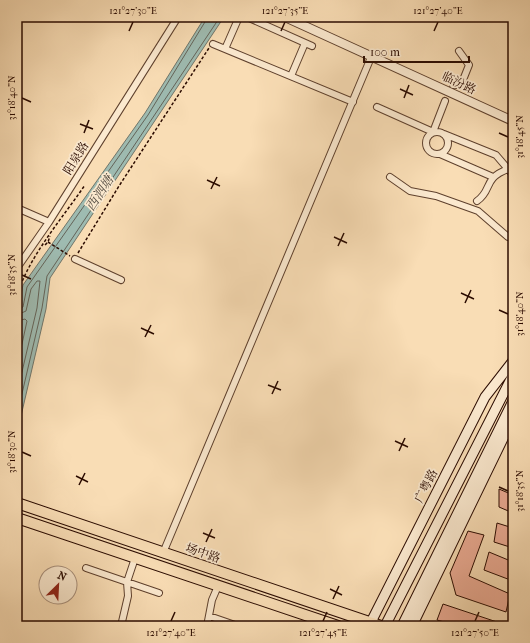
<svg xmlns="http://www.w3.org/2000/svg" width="530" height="643" font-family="'IM FELL French Canon','Noto Serif SC',serif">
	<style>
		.water { fill: #9ebbb1; stroke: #70756a }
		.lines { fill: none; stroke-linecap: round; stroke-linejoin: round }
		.shore { stroke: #646358; stroke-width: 1 }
		.building { fill: #edac95; stroke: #2b0b00 }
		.minor-casing { stroke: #5e402d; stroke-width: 8 }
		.tertiary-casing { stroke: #5e402d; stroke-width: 10 }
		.secondary-casing { stroke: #2b0b00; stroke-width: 11 }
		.primary-casing { stroke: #2b0b00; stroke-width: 12 }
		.path { stroke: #2b0b00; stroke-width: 1.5; stroke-dasharray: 3 2; stroke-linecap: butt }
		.minor { stroke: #fbe9cf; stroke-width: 6 }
		.tertiary { stroke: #fbe9cf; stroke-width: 8 }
		.secondary { stroke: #fbe9cf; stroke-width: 9 }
		.primary { stroke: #f9ddb5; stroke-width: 10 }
		.ticks { fill: none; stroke: #2b0b00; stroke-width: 1.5 }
		.labels { text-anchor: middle; stroke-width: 3.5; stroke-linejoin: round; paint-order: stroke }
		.street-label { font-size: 12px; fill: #2b0b00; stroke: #fbe9cf }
		.water-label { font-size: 13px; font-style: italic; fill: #595147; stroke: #fbe9cf }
		.neatline { fill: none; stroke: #2b0b00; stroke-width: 1.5 }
		.ticks-label { font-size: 10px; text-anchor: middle; fill: #2b0b00 }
	</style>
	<rect width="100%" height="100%" fill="#f9ddb5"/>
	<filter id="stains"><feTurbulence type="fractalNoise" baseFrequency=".005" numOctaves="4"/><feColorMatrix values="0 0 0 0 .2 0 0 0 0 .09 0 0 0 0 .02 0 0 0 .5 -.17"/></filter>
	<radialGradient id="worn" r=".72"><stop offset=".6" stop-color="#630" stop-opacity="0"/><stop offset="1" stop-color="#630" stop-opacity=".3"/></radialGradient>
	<path class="water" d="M 205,17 L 224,17 L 50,278 L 46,309 L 17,433 L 17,315 L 23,285 L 145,113 Z"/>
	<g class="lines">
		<path class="shore" d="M 17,310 L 23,307 L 27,287 L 148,115 L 208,17
			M 17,315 L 26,311 L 31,289 L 37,281 L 40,281 L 37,308 L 17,393
			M 17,321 L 25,319 L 27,321 L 17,367
			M 17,415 L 42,308 L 47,276 L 220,17"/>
	</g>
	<path class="building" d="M 499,489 L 513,495 L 513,513 L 499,507 Z
		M 497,523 L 513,528 L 513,548 L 494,542 Z
		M 468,531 L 484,535 L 469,576 L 510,594 L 506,612 L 456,595 L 450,573 Z
		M 489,552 L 513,562 L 513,581 L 484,570 Z
		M 443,604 L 506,625 L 506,626 L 459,626 L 437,620 Z"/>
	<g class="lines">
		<defs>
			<path id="minor" d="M 247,17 L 312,46
				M 213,44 L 353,102
				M 225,49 L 239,17
				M 291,76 L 305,43
				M 453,85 L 461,85 L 469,65 L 459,51
				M 377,107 L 433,132 L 445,101
				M426 143a11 11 0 1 1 22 0a11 11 0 1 1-22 0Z
				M 444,134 L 496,155 L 513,175
				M 440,154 L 493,177
				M 390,177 L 410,191 L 436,196 L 478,211 L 508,237 L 513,236
				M 477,201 C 493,190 482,179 508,169
				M 17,208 L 49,222
				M 75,259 L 121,280
				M 17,268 L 49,222 L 178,17
				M 163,553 L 372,55
				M 86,568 L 159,593
				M 209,616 L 238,626
				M 121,626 L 128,596 L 127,582 L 135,558
				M 207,626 L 212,600 L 218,586"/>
			<path id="tertiary" d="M 285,17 L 513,121"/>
			<path id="secondary" d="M 369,626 L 485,397 L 513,361
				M 385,626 L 513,375
				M 402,626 L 513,401
				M 412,626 L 513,418"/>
			<path id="primary" d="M 17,503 L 381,626
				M 17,518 L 338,626"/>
		</defs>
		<use href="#minor" class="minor-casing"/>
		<use href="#tertiary" class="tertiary-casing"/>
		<use href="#secondary" class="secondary-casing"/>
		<use href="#primary" class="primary-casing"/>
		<path class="path" d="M 48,242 L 70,256
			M 45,245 L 48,242 L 50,236
			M 78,253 L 119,186 L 209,48
			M 17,295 C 30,255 61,220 85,185"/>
		<use href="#minor" class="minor"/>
		<use href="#tertiary" class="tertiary"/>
		<use href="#secondary" class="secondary"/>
		<use href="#primary" class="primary"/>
	</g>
	<path class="ticks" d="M 129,31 L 133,22M 281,31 L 285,22M 434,31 L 438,22M 400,89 L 413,95M 22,98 L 31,102M 404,98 L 409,85M 80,124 L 93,129M 84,133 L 89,120M 499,133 L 508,137M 207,180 L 220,186M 211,189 L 217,177M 334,237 L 347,243M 338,246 L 344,233M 22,275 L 31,279M 461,293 L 474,299M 465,303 L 471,290M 499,310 L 508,314M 141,328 L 154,334M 145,337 L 151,325M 268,385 L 281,390M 272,394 L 278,381M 395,441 L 408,447M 399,451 L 405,438M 22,452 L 31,456M 76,476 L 88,482M 79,485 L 85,473M 499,487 L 508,491M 203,533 L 215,538M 206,542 L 212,529M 330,589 L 342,595M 333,599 L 339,586M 171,621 L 175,612M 323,621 L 327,612M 475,621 L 479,612"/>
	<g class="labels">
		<g class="street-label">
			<text transform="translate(459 83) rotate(25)" y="4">临汾路</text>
			<text transform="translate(76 158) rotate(-58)" y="4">阳泉路</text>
			<text transform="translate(426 486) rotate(-63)" y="4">广粤路</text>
			<text transform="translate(203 553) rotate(19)" y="4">场中路</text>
		</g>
		<g class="water-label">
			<text transform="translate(99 193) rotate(-57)" y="5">西泗塘</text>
		</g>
	</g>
	<rect width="530" height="643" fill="none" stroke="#f9ddb5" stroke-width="44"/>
	<g transform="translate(58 585) rotate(24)"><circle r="19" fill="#fbe9cf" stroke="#a8907c"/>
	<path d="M0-3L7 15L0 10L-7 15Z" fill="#8f2418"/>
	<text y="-6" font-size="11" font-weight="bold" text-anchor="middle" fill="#2b0b00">N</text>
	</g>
	<path d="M364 56v6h105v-6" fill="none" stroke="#2b0b00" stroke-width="2"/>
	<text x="370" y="56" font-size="12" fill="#2b0b00" stroke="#fbe9cf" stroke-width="3" paint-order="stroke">100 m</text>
	<rect x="22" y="22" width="486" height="599" class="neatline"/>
	<g class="ticks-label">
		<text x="133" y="14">121°27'30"E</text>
		<text x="285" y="14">121°27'35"E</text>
		<text x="438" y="14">121°27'40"E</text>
		<text transform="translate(11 98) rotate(-90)" y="4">31°18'40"N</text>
		<text transform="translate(519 137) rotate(-90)" y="4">31°18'45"N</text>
		<text transform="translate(11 275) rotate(-90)" y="4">31°18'35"N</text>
		<text transform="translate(519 314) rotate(-90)" y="4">31°18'40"N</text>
		<text transform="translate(11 452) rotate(-90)" y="4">31°18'30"N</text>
		<text transform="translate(519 491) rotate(-90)" y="4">31°18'35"N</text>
		<text x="171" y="636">121°27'40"E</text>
		<text x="323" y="636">121°27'45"E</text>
		<text x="475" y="636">121°27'50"E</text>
	</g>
	<rect width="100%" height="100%" filter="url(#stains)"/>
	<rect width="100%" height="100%" fill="url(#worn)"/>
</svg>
